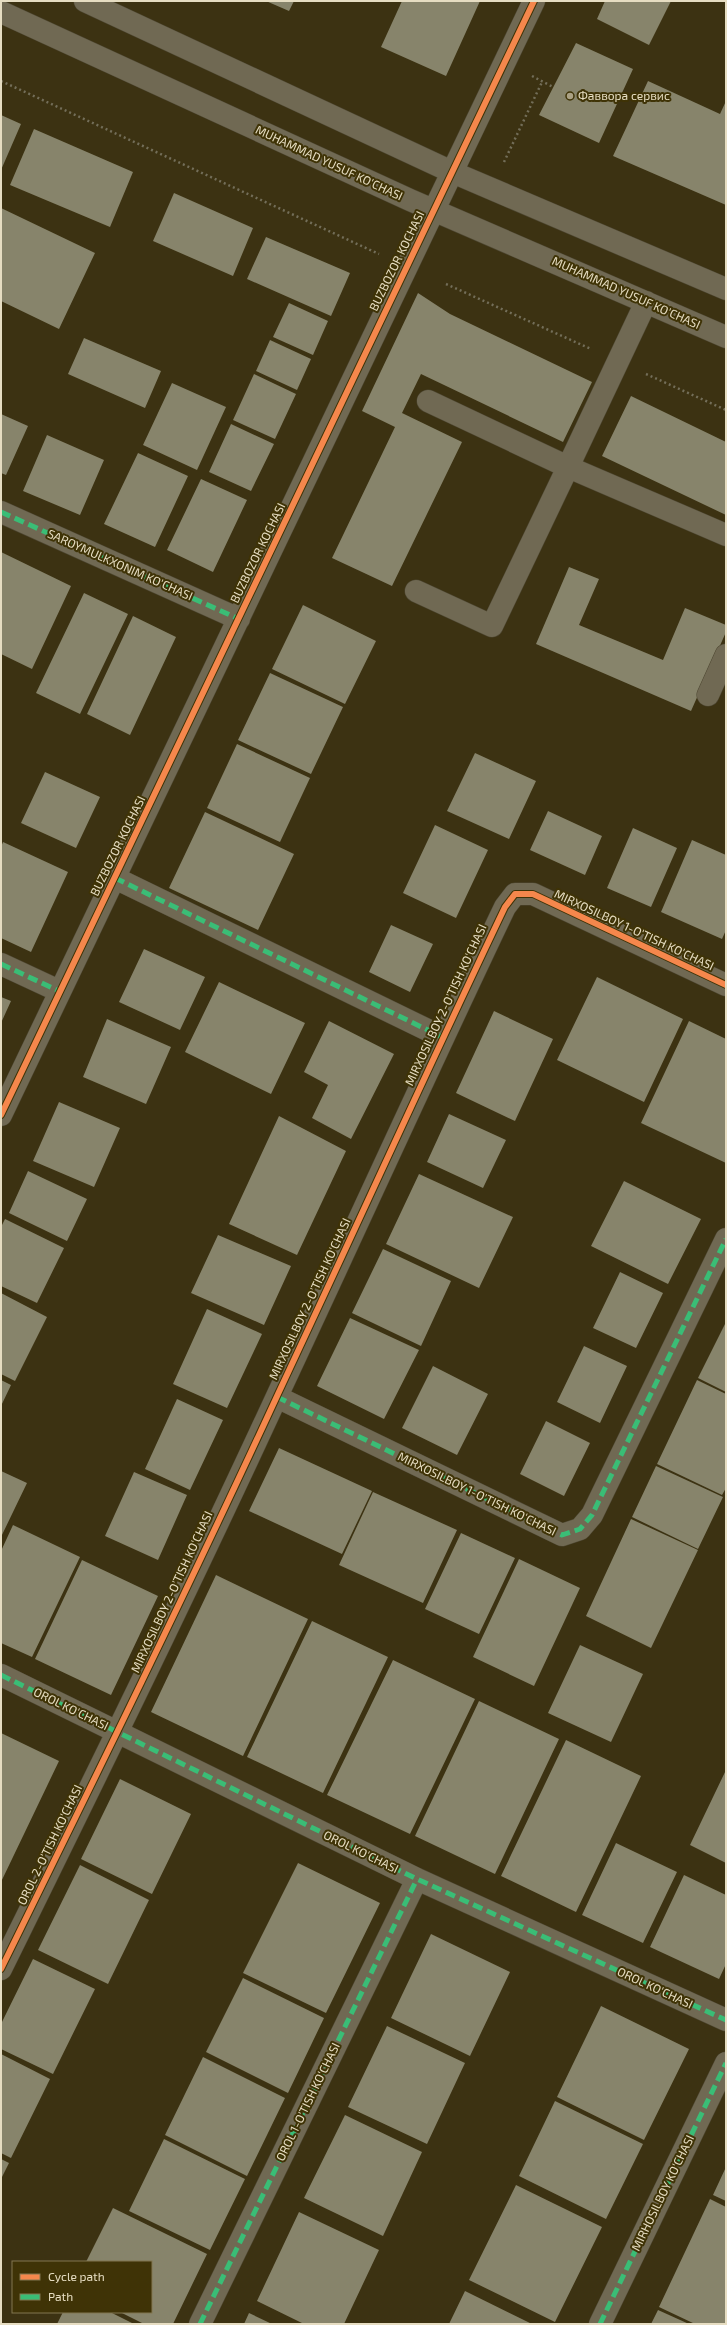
<svg xmlns="http://www.w3.org/2000/svg" width="727" height="2325" font-family="'Exo 2',sans-serif">
	<style>
		.building { fill: #87846b }
		.lines { fill: none; stroke-linecap: round; stroke-linejoin: round }
		.minor-casing { stroke: #4e4732; stroke-width: 23 }
		.path { stroke: #736e59; stroke-width: 2.5; stroke-dasharray: 2 3; stroke-linecap: butt }
		.minor { stroke: #706953; stroke-width: 22 }
		.quiet { stroke: #3abd76; stroke-width: 5; stroke-dasharray: 10 5; stroke-linecap: butt }
		.cycleway-casing { stroke: #3f3306; stroke-width: 8 }
		.cycleway { stroke: #f5874c; stroke-width: 6 }
		.poi-dot { fill: #aaa184; stroke: #3f3306; stroke-width: 1.5 }
		.labels { text-anchor: middle; stroke-width: 4; stroke-linejoin: round; paint-order: stroke }
		.poi-label { font-size: 12px; fill: #e6ddc2; stroke: #3f3306; text-anchor: start }
		.street-label { font-size: 12px; fill: #e6ddc2; stroke: #3f3306 }
	</style>
	<rect width="100%" height="100%" fill="#3c3212"/>
	<path class="building" d="M 266,1 L 294,1 L 289,11 Z
		M 402,1 L 480,1 L 446,76 L 381,47 Z
		M 605,1 L 671,1 L 649,45 L 597,19 Z
		M 576,43 L 633,69 L 599,143 L 539,115 Z
		M 648,81 L 720,114 L 726,101 L 726,205 L 613,156 Z
		M 1,115 L 21,124 L 1,170 Z
		M 34,129 L 133,172 L 110,227 L 10,185 Z
		M 174,193 L 253,228 L 233,276 L 153,241 Z
		M 1,208 L 95,253 L 59,329 L 1,301 Z
		M 266,237 L 350,273 L 331,316 L 247,279 Z
		M 418,293 L 450,314 L 592,382 L 563,442 L 421,374 L 402,413 L 462,442 L 392,586 L 332,558 L 395,427 L 362,411 Z
		M 289,303 L 328,321 L 313,355 L 273,337 Z
		M 84,338 L 161,371 L 145,408 L 68,374 Z
		M 270,340 L 311,359 L 297,390 L 256,371 Z
		M 254,374 L 296,394 L 275,439 L 233,420 Z
		M 172,383 L 226,407 L 197,470 L 143,445 Z
		M 631,396 L 726,442 L 726,515 L 602,456 Z
		M 1,414 L 28,426 L 6,475 L 1,473 Z
		M 231,424 L 274,444 L 251,491 L 209,472 Z
		M 47,435 L 104,460 L 80,515 L 23,491 Z
		M 138,453 L 188,476 L 155,547 L 104,524 Z
		M 201,479 L 247,500 L 213,572 L 167,550 Z
		M 1,552 L 71,586 L 32,669 L 1,654 Z
		M 569,567 L 599,579 L 579,625 L 663,660 L 685,608 L 726,625 L 726,632 L 691,711 L 536,644 Z
		M 84,593 L 128,614 L 80,714 L 36,693 Z
		M 303,605 L 376,641 L 345,704 L 272,669 Z
		M 133,616 L 176,637 L 130,735 L 87,714 Z
		M 270,673 L 343,707 L 311,774 L 238,740 Z
		M 237,744 L 310,778 L 280,842 L 207,808 Z
		M 475,753 L 536,781 L 509,839 L 447,811 Z
		M 45,772 L 100,797 L 76,848 L 21,823 Z
		M 548,811 L 602,836 L 585,875 L 530,850 Z
		M 205,812 L 294,854 L 258,930 L 169,888 Z
		M 435,825 L 488,850 L 456,918 L 403,893 Z
		M 633,828 L 677,848 L 651,907 L 607,888 Z
		M 692,840 L 726,855 L 726,930 L 722,939 L 661,912 Z
		M 3,842 L 68,872 L 31,952 L 1,938 L 1,847 Z
		M 391,925 L 433,944 L 410,992 L 369,972 Z
		M 144,949 L 205,977 L 180,1030 L 119,1002 Z
		M 597,977 L 683,1019 L 644,1102 L 557,1060 Z
		M 219,982 L 305,1023 L 271,1094 L 185,1052 Z
		M 1,997 L 11,1001 L 1,1023 Z
		M 494,1011 L 553,1039 L 515,1121 L 456,1093 Z
		M 107,1019 L 171,1047 L 146,1104 L 83,1077 Z
		M 329,1021 L 394,1054 L 351,1139 L 312,1118 L 328,1085 L 304,1072 Z
		M 689,1021 L 726,1039 L 726,1163 L 641,1123 Z
		M 59,1102 L 120,1128 L 94,1187 L 33,1161 Z
		M 449,1114 L 506,1140 L 483,1188 L 427,1162 Z
		M 279,1116 L 346,1151 L 297,1255 L 229,1224 Z
		M 28,1171 L 87,1199 L 67,1241 L 9,1213 Z
		M 419,1174 L 513,1217 L 479,1288 L 386,1244 Z
		M 624,1181 L 701,1219 L 668,1284 L 591,1246 Z
		M 5,1219 L 64,1248 L 37,1303 L 1,1286 L 1,1227 Z
		M 218,1235 L 291,1266 L 264,1325 L 191,1293 Z
		M 383,1249 L 451,1281 L 421,1346 L 352,1313 Z
		M 620,1272 L 663,1293 L 636,1348 L 593,1328 Z
		M 1,1293 L 47,1317 L 15,1381 L 1,1374 Z
		M 207,1309 L 262,1334 L 227,1408 L 173,1384 Z
		M 350,1318 L 419,1350 L 384,1419 L 317,1386 Z
		M 726,1322 L 726,1392 L 698,1378 Z
		M 584,1346 L 627,1366 L 600,1423 L 557,1402 Z
		M 433,1366 L 488,1394 L 457,1455 L 402,1428 Z
		M 1,1380 L 11,1385 L 1,1406 Z
		M 697,1380 L 726,1394 L 726,1488 L 722,1495 L 657,1464 Z
		M 177,1399 L 223,1420 L 190,1490 L 145,1469 Z
		M 546,1421 L 590,1443 L 564,1496 L 520,1474 Z
		M 279,1448 L 372,1491 L 342,1554 L 249,1511 Z
		M 656,1466 L 723,1497 L 698,1549 L 632,1517 Z
		M 1,1471 L 27,1483 L 1,1537 Z
		M 134,1472 L 187,1495 L 158,1560 L 105,1536 Z
		M 373,1492 L 457,1530 L 423,1603 L 339,1565 Z
		M 631,1519 L 698,1550 L 651,1648 L 586,1616 Z
		M 13,1525 L 80,1557 L 32,1657 L 1,1643 L 1,1551 Z
		M 461,1533 L 515,1558 L 479,1634 L 425,1609 Z
		M 519,1559 L 580,1588 L 534,1686 L 473,1657 Z
		M 82,1560 L 158,1596 L 111,1695 L 35,1659 Z
		M 216,1575 L 308,1619 L 243,1756 L 151,1712 Z
		M 312,1621 L 388,1657 L 323,1793 L 247,1757 Z
		M 580,1645 L 643,1674 L 611,1742 L 548,1713 Z
		M 393,1660 L 475,1699 L 410,1834 L 327,1795 Z
		M 479,1701 L 559,1739 L 495,1874 L 415,1836 Z
		M 1,1733 L 59,1761 L 1,1882 Z
		M 566,1740 L 641,1776 L 576,1912 L 501,1876 Z
		M 726,1770 L 726,1863 L 690,1845 Z
		M 120,1779 L 191,1814 L 152,1894 L 81,1859 Z
		M 616,1843 L 677,1872 L 643,1943 L 582,1915 Z
		M 298,1863 L 380,1903 L 326,2013 L 243,1973 Z
		M 80,1865 L 149,1900 L 108,1984 L 38,1950 Z
		M 684,1875 L 726,1895 L 726,1964 L 719,1979 L 650,1947 Z
		M 431,1934 L 510,1972 L 470,2056 L 391,2018 Z
		M 33,1959 L 95,1989 L 53,2074 L 1,2049 L 1,2024 Z
		M 243,1978 L 324,2018 L 288,2093 L 206,2052 Z
		M 601,2006 L 689,2049 L 644,2140 L 557,2097 Z
		M 387,2026 L 465,2063 L 427,2144 L 348,2107 Z
		M 1,2054 L 50,2079 L 11,2158 L 1,2153 Z
		M 203,2057 L 285,2098 L 247,2176 L 165,2135 Z
		M 555,2101 L 643,2144 L 606,2219 L 519,2176 Z
		M 345,2115 L 422,2152 L 383,2236 L 304,2198 Z
		M 164,2139 L 245,2179 L 210,2250 L 129,2211 Z
		M 1,2159 L 9,2163 L 1,2179 Z
		M 726,2167 L 726,2201 L 713,2195 Z
		M 516,2185 L 602,2227 L 555,2322 L 469,2280 Z
		M 710,2199 L 726,2207 L 726,2324 L 695,2324 L 659,2307 Z
		M 113,2208 L 207,2254 L 173,2324 L 144,2324 L 120,2312 L 151,2312 L 151,2262 L 86,2262 Z
		M 299,2212 L 379,2250 L 344,2324 L 304,2324 L 257,2301 Z
		M 465,2291 L 532,2324 L 449,2324 Z
		M 658,2310 L 689,2324 L 651,2324 Z
		M 63,2312 L 110,2312 L 134,2324 L 57,2324 Z
		M 249,2313 L 272,2324 L 244,2324 Z"/>
	<g class="lines">
		<defs>
			<path id="minor" d="M 85,1 L 452,172 L 726,289
				M 1,12 L 410,200 L 726,337
				M 428,401 L 568,467 L 646,302
				M 1,512 L 239,619
				M 416,591 L 492,626 L 568,467 L 726,535
				M 708,695 L 726,655
				M 115,878 L 442,1037
				M 1,964 L 59,991
				M 1,1115 L 534,1
				M 277,1397 L 562,1535 L 580,1529 L 592,1515 L 726,1239
				M 1,1675 L 417,1879 L 726,2020
				M 1,1969 C 95,1778 189,1587 278,1394 C 354,1232 428,1068 505,907 L 515,894 L 533,894 L 726,985
				M 200,2324 L 417,1879
				M 600,2324 L 726,2063"/>
		</defs>
		<use href="#minor" class="minor-casing"/>
		<path class="path" d="M 532,76 L 553,87
			M 1,81 L 379,254
			M 504,162 L 542,82
			M 446,284 L 591,349
			M 646,374 L 726,410"/>
		<use href="#minor" class="minor"/>
		<path class="quiet" d="M 1,512 L 239,619
			M 115,878 L 442,1037
			M 1,964 L 59,991
			M 277,1397 L 562,1535 L 580,1529 L 592,1515 L 726,1239
			M 1,1675 L 417,1879 L 726,2020
			M 200,2324 L 417,1879
			M 600,2324 L 726,2063"/>
		<defs>
			<path id="cycleway" d="M 1,1115 L 534,1
				M 1,1969 C 95,1778 189,1587 278,1394 C 354,1232 428,1068 505,907 L 515,894 L 533,894 L 726,985"/>
		</defs>
		<use href="#cycleway" class="cycleway-casing"/>
		<use href="#cycleway" class="cycleway"/>
	</g>
	<circle class="poi-dot" cx="570" cy="96" r="4"/>
	<g class="labels">
		<g class="poi-label">
			<text x="578" y="100">Фаввора сервис</text>
		</g>
		<g class="street-label">
			<text transform="translate(329 163) rotate(25)" y="4">MUHAMMAD YUSUF KO'CHASI</text>
			<text transform="translate(397 261) rotate(-64)" y="4">BUZBOZOR KOCHASI</text>
			<text transform="translate(626 293) rotate(24)" y="4">MUHAMMAD YUSUF KO'CHASI</text>
			<text transform="translate(258 553) rotate(-64)" y="4">BUZBOZOR KOCHASI</text>
			<text transform="translate(120 565) rotate(24)" y="4">SAROYMULKXONIM KO'CHASI</text>
			<text transform="translate(118 846) rotate(-64)" y="4">BUZBOZOR KOCHASI</text>
			<text transform="translate(634 930) rotate(25)" y="4">MIRXOSILBOY 1-O'TISH KO'CHASI</text>
			<text transform="translate(446 1005) rotate(-65)" y="4">MIRXOSILBOY 2-O'TISH KO'CHASI</text>
			<text transform="translate(310 1299) rotate(-65)" y="4">MIRXOSILBOY 2-O'TISH KO'CHASI</text>
			<text transform="translate(477 1494) rotate(26)" y="4">MIRXOSILBOY 1-O'TISH KO'CHASI</text>
			<text transform="translate(172 1592) rotate(-65)" y="4">MIRXOSILBOY 2-O'TISH KO'CHASI</text>
			<text transform="translate(71 1709) rotate(26)" y="4">OROL KO'CHASI</text>
			<text transform="translate(50 1845) rotate(-64)" y="4">OROL 2-O'TISH KO'CHASI</text>
			<text transform="translate(361 1852) rotate(26)" y="4">OROL KO'CHASI</text>
			<text transform="translate(655 1988) rotate(25)" y="4">OROL KO'CHASI</text>
			<text transform="translate(308 2102) rotate(-64)" y="4">OROL 1-O'TISH KO'CHASI</text>
			<text transform="translate(663 2193) rotate(-64)" y="4">MIRHOSILBOY KO'CHASI</text>
		</g>
	</g>
	<rect width="727" height="2325" fill="none" stroke="#e6ddc2" stroke-width="4"/>
	<rect x="12" y="2261" width="140" height="52" fill="#3f3306" stroke="#827751"/>
	<rect x="20" y="2274" width="20" height="6" fill="#f5874c" stroke="#827751"/>
	<text x="48" y="2281" font-size="12" fill="#e6ddc2">Cycle path</text>
	<rect x="20" y="2294" width="20" height="6" fill="#3abd76" stroke="#827751"/>
	<text x="48" y="2301" font-size="12" fill="#e6ddc2">Path</text>
</svg>
